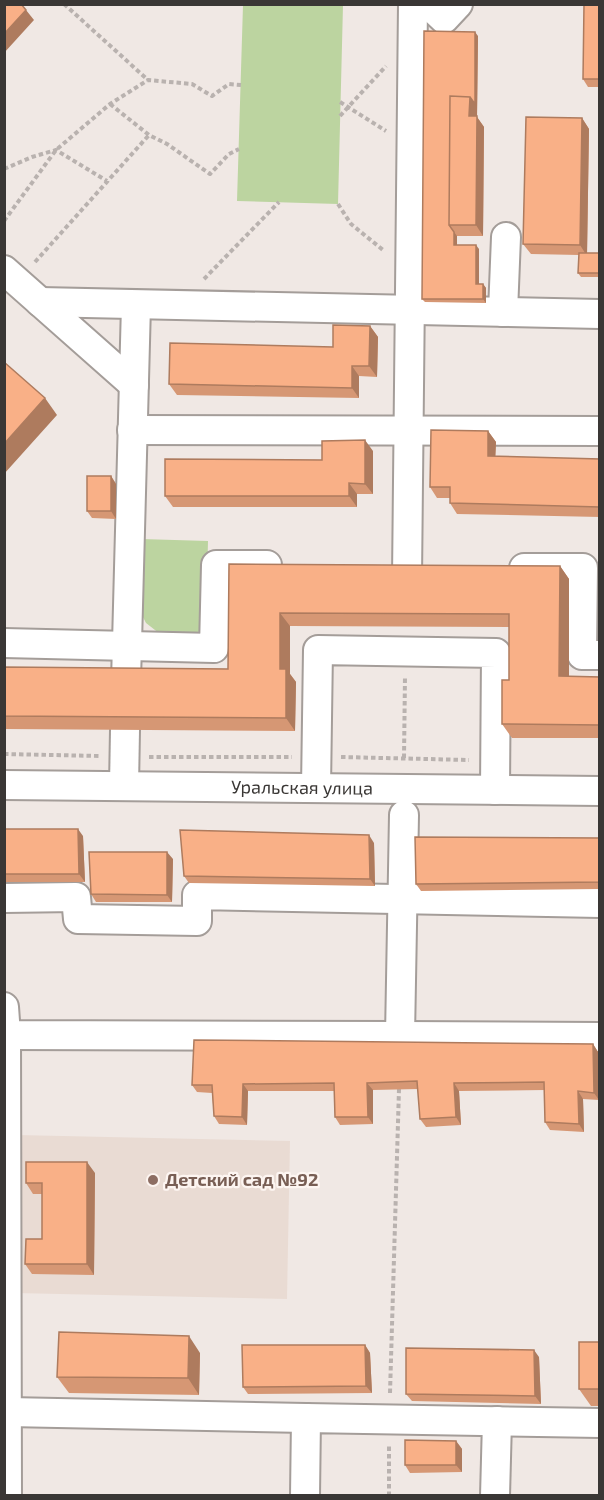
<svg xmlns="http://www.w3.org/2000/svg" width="604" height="1500" font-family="'Exo 2',sans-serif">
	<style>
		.built { fill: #e9dbd3 }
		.park { fill: #bcd4a0 }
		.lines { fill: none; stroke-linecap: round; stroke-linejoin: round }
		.minor-casing { stroke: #a49d99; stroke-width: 32 }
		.path { stroke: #b9b2af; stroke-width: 4; stroke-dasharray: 4.5 3; stroke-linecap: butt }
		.minor { stroke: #fff; stroke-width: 28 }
		.wall { fill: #d69774 }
		.shaded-wall { fill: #ae7b5e }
		.building { fill: #f9b087; stroke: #ae7b5e; stroke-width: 1.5 }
		.education-dot { fill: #8d6e63; stroke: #fdf5f1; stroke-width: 2 }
		.labels { text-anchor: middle; stroke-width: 4.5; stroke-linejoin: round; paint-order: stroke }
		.street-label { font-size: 18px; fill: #3a3735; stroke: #fdf5f1 }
		.education-label { font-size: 18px; font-weight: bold; fill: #785e54; stroke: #fdf5f1; text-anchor: start }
	</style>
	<rect width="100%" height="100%" fill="#f0e8e4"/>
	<path class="built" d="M 17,1135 L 290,1141 L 287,1299 L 14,1293 Z"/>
	<path class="park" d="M 243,5 L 343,5 L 338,204 L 237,201 Z
		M 141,539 L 208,541 L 206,619 L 199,631 L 190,638 L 164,637 L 146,623 L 140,611 Z"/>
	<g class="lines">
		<defs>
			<g id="minor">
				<path d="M 428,4 L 444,19 L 458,4"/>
				<path d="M 4,270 L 134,385"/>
				<path d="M 40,302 L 600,314"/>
				<path d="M 503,312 L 506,237"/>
				<path d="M 132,430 L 600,431"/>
				<path d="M 524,568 L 583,568 L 582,655 L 600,655"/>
				<path d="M 407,578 L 413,4"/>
				<path d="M 4,643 L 214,648 L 216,565 L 267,565"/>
				<path d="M 126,681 L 136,305"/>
				<path id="s1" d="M 4,785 L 600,791"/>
				<path d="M 124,786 L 125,730"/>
				<path d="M 316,788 L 318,650 L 496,653 L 495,790"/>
				<path d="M 4,898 L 76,897 L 78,919 L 197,921 L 197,895 L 600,903"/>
				<path d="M 4,1007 L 6,1035 L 400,1036 L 404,815"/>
				<path d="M 6,1035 L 7,1496"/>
				<path d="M 400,1036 L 600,1037"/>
				<path d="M 8,1412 L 306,1418"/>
				<path d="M 305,1496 L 306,1418 L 600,1423"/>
				<path d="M 495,1496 L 497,1421"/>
			</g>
		</defs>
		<use href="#minor" class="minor-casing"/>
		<path class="path" d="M 64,4 L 148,80
			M 340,102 L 386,131
			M 110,104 L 149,135 L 167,144 L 210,174 L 229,154 L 239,149
			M 340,116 L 386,66
			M 4,169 L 32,157 L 56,150 L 107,181
			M 338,204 L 351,224 L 383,250
			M 4,221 L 56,150 L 110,104 L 148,80 L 192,84 L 212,96 L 229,84 L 241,85
			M 35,262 L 149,135
			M 204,279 L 279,202
			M 4,754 L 100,756
			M 149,757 L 292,757
			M 341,757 L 469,760
			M 404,758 L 405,676
			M 390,1393 L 399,1089
			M 389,1496 L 389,1445"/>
		<use href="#minor" class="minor"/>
	</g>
	<path class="wall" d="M 600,4 L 600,87 L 588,87 L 583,79 Z
		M 478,36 L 477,117 L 484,127 L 483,236 L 457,236 L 457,245 L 479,249 L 479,284 L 483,284 L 486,288 L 486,303 L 425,302 L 422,299 Z
		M 582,118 L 589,129 L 587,253 L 600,253 L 600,277 L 581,277 L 578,273 L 579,255 L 531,254 L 523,244 Z
		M 370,326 L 378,337 L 377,377 L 359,376 L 359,398 L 177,395 L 169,384 L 333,347 Z
		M 488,431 L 496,442 L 495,457 L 600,459 L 600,517 L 457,514 L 450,503 L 450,498 L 437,498 L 430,487 Z
		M 373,451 L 373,494 L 357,494 L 357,507 L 173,507 L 165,496 L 322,460 Z
		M 111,476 L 116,484 L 116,519 L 92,518 L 87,511 Z
		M 229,564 L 560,566 L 569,579 L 569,676 L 600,677 L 600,738 L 512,738 L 502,724 L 509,680 L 509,627 L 290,626 L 290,674 L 296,682 L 295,731 L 4,729 L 4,667 L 228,669 Z
		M 4,829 L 83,836 L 85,882 L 4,882 Z
		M 600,838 L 600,889 L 421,891 L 416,884 Z
		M 374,843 L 375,886 L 189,883 L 184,876 Z
		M 173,859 L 172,902 L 96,902 L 91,894 Z
		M 593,1044 L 598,1052 L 599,1100 L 583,1099 L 584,1132 L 550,1130 L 545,1122 L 545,1090 L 459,1091 L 461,1125 L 426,1127 L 420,1119 L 418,1089 L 373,1090 L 373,1124 L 340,1125 L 335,1117 L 334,1091 L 248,1091 L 247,1125 L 219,1124 L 214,1116 L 212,1093 L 197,1092 L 192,1085 Z
		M 95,1173 L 94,1275 L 32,1274 L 25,1264 L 42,1239 L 42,1194 L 33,1194 L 26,1183 Z
		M 600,1342 L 600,1406 L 591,1406 L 579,1389 Z
		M 365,1345 L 370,1353 L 372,1393 L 248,1394 L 243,1387 Z
		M 200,1353 L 199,1395 L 69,1393 L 57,1377 Z
		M 539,1357 L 541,1404 L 412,1401 L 406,1394 Z
		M 456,1441 L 462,1449 L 462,1472 L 410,1473 L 405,1465 Z"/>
	<path class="shaded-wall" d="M 26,10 L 34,20 L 4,53 L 4,34 Z
		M 475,32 L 478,36 L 477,117 L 484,127 L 483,236 L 476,225 L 469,116 Z
		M 582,118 L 589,129 L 587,256 L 580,245 Z
		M 454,232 L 457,236 L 457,249 L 454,245 Z
		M 476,245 L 479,249 L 479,288 L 476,284 Z
		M 483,284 L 486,288 L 486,303 L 483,299 Z
		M 370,326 L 378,337 L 377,377 L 369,366 Z
		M 352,366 L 359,376 L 359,398 L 352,388 Z
		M 45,398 L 57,415 L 4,474 L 4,444 Z
		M 488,431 L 496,442 L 495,467 L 488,456 Z
		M 365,440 L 373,451 L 373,494 L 365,484 Z
		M 111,476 L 116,484 L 116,519 L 111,511 Z
		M 349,483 L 357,494 L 357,507 L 349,496 Z
		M 560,566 L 569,579 L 569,690 L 559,676 Z
		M 280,613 L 290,626 L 290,674 L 296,682 L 295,731 L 286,718 L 280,669 Z
		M 78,829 L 83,836 L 85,882 L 79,874 Z
		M 369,835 L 374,843 L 375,886 L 370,879 Z
		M 167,852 L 173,859 L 172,902 L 167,895 Z
		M 593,1044 L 598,1052 L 599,1100 L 594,1093 Z
		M 367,1083 L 373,1090 L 373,1124 L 368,1117 Z
		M 454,1083 L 459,1091 L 461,1125 L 456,1117 Z
		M 243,1084 L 248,1091 L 247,1125 L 242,1117 Z
		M 578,1091 L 583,1099 L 584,1132 L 579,1124 Z
		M 87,1162 L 95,1173 L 94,1275 L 87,1264 Z
		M 189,1336 L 200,1353 L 199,1395 L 188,1378 Z
		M 365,1345 L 370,1353 L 372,1393 L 366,1386 Z
		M 534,1350 L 539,1357 L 541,1404 L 535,1396 Z
		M 456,1441 L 462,1449 L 462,1472 L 456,1465 Z"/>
	<path class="building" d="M 4,4 L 21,4 L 26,10 L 4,34 Z
		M 584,4 L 600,4 L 600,79 L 583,79 Z
		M 424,31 L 475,32 L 475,104 L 470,97 L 450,96 L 449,225 L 454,232 L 454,245 L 476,245 L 476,284 L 483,284 L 483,299 L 422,299 Z
		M 450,96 L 470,97 L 469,116 L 477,116 L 476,225 L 449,225 Z
		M 526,117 L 582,118 L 580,245 L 523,244 Z
		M 579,253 L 600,253 L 600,273 L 578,273 Z
		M 333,325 L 370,326 L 369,366 L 352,366 L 352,388 L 169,384 L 170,343 L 333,347 Z
		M 4,362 L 45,398 L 4,444 Z
		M 431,430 L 488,431 L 488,456 L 600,459 L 600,507 L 450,503 L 450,487 L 430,487 Z
		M 365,440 L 365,484 L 349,483 L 349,496 L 165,496 L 165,459 L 322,460 L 322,441 Z
		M 87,476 L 111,476 L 111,511 L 87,511 Z
		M 229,564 L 560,566 L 559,676 L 600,677 L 600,725 L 502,724 L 502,680 L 509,680 L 509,614 L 280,613 L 280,669 L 286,669 L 286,718 L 4,716 L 4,667 L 228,669 Z
		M 4,829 L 78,829 L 79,874 L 4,874 Z
		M 180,830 L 369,835 L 370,879 L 184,876 Z
		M 415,837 L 600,838 L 600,882 L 416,884 Z
		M 89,852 L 167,852 L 167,895 L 91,894 Z
		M 194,1040 L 593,1044 L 594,1093 L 578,1091 L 579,1124 L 545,1122 L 544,1082 L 454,1083 L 456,1117 L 420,1119 L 417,1081 L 367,1083 L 368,1117 L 335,1117 L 334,1083 L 243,1084 L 242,1117 L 214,1116 L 212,1085 L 192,1085 Z
		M 26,1162 L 87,1162 L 87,1264 L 25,1264 L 26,1239 L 42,1239 L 42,1183 L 26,1183 Z
		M 59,1332 L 189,1336 L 188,1378 L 57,1377 Z
		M 579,1342 L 600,1342 L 600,1389 L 579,1389 Z
		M 242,1345 L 365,1345 L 366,1386 L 243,1387 Z
		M 406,1348 L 534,1350 L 535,1396 L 406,1394 Z
		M 405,1440 L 456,1441 L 456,1465 L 405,1465 Z"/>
	<circle class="education-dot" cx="153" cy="1180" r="6"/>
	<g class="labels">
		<g class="street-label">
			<text dy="6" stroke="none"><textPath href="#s1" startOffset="298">Уральская улица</textPath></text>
		</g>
		<g class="education-label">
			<text x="165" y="1186">Детский сад №92</text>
		</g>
	</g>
	<rect width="604" height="1500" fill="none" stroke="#3a3735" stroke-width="12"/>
</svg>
